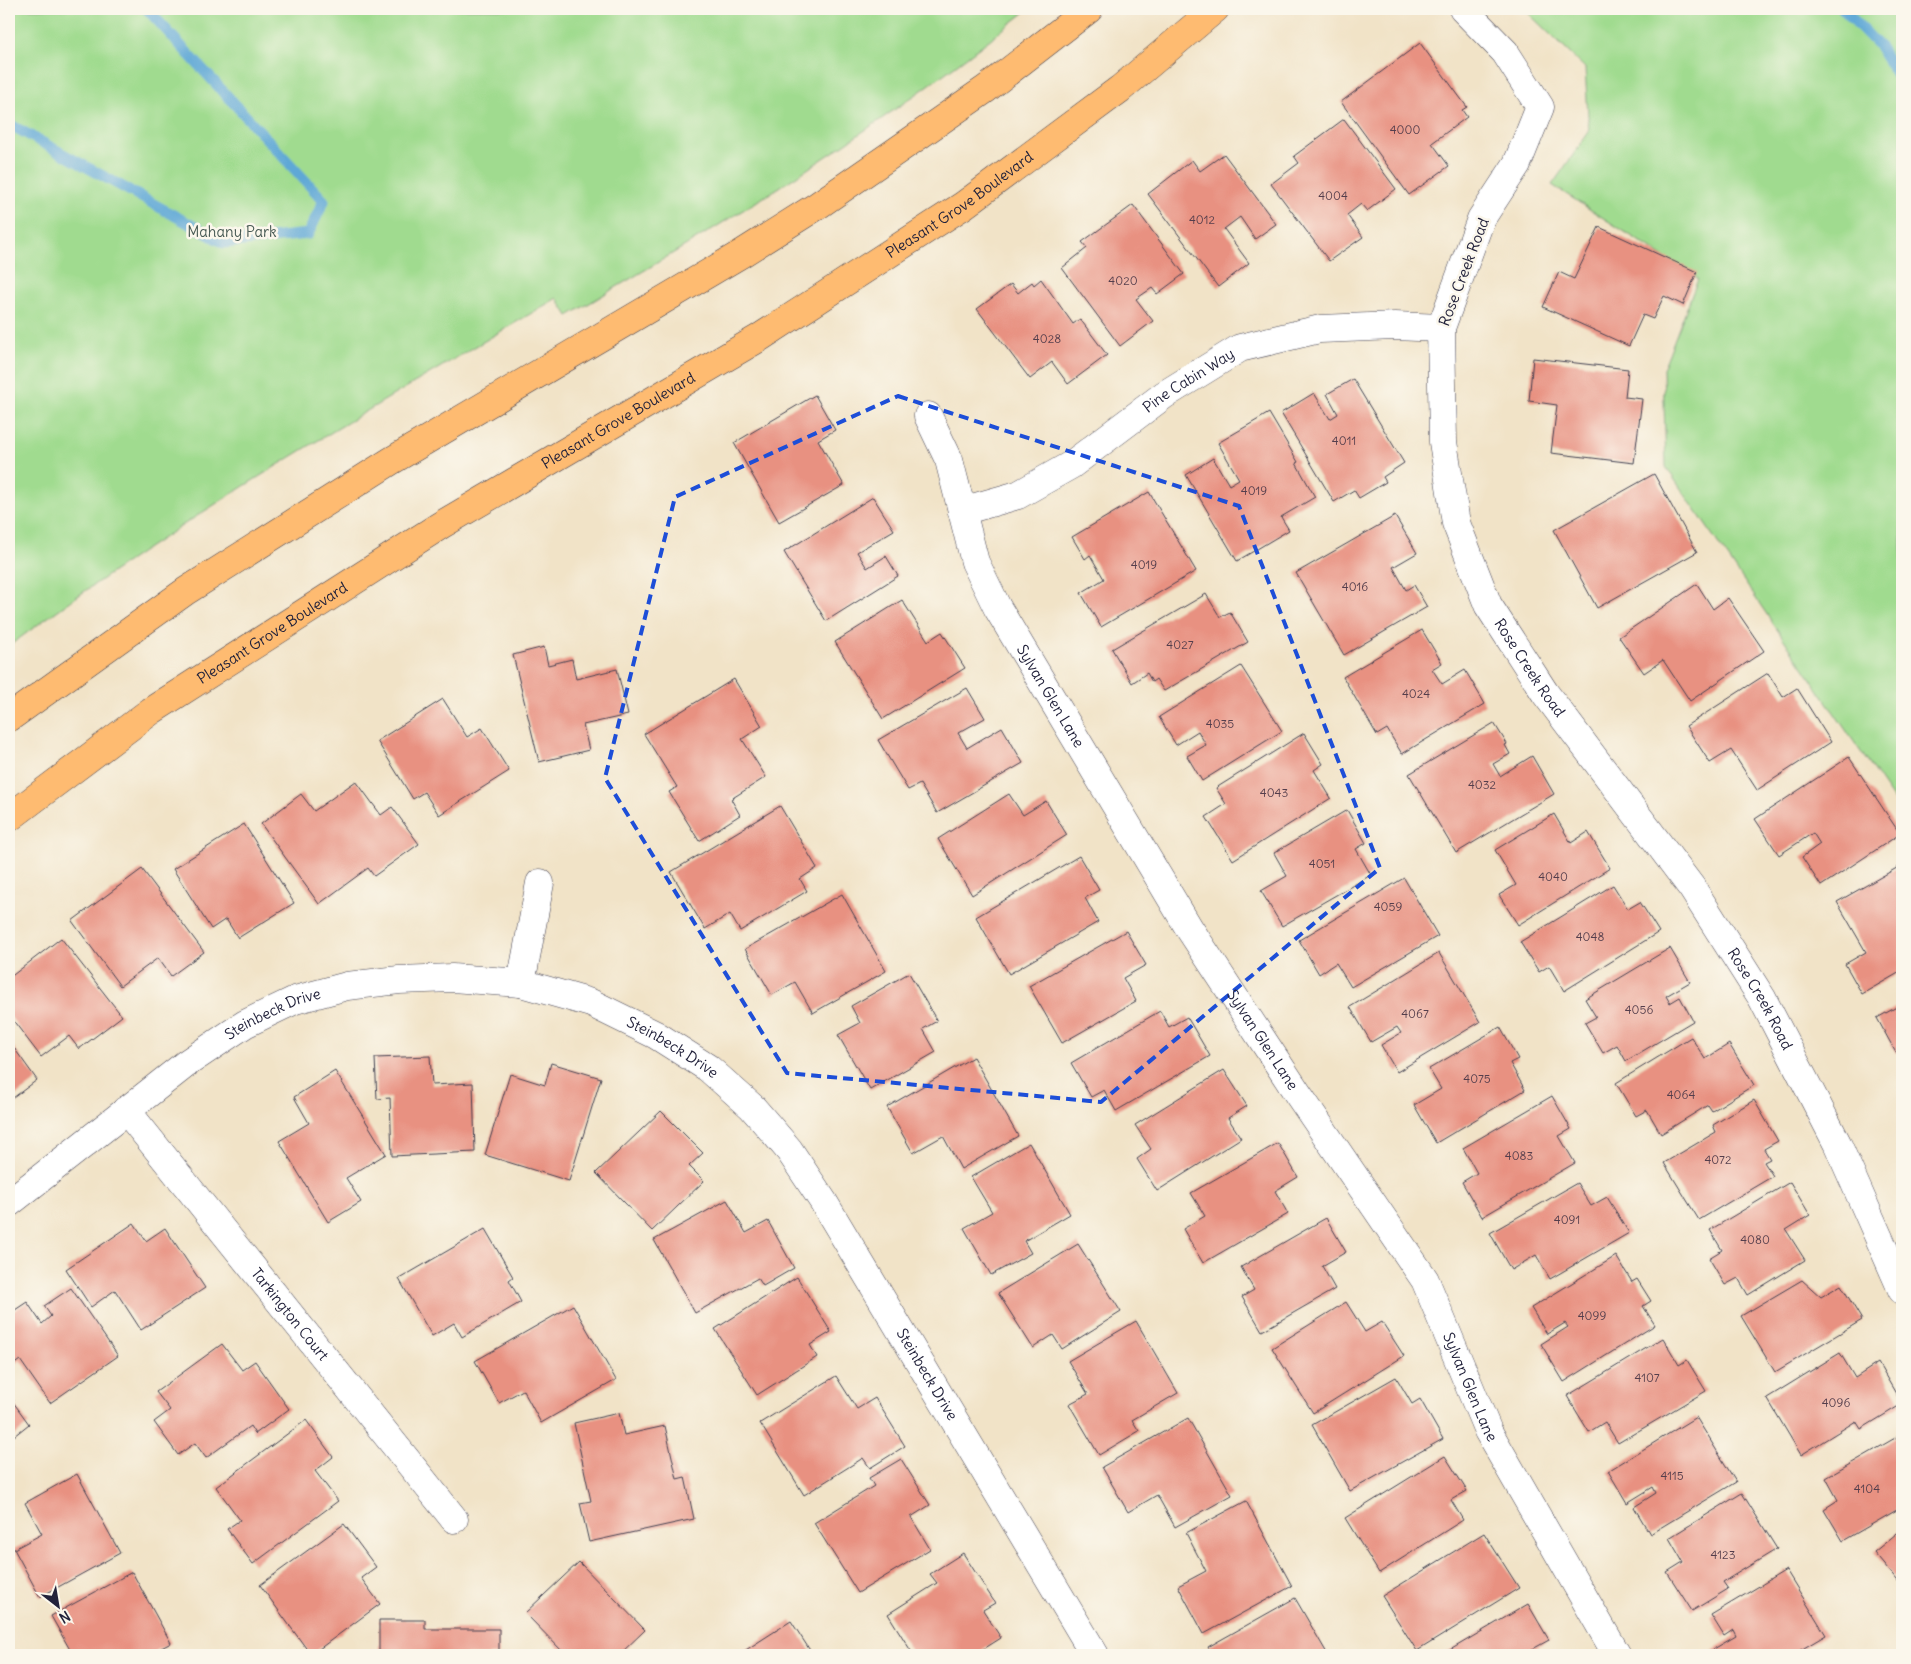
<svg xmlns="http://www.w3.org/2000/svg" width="1911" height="1664" font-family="Delius,sans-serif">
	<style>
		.green { fill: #a0db8f; stroke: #617e65 }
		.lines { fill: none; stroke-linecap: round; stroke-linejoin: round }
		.stream { stroke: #5fa8d6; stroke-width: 11 }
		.building { fill: #e89181 }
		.street-casing { stroke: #413f50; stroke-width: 29 }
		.primary-casing { stroke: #413f50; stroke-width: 29 }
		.street { stroke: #fff; stroke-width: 28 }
		.primary { stroke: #febb71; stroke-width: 28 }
		.marked { fill: none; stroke: #1d4ed8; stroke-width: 4; stroke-dasharray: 10 6; stroke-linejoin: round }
		.labels { text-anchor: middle; stroke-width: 5; stroke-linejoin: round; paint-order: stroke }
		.number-label { font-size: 12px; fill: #543e4c }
		.street-label { font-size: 15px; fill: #22223b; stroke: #fbf7ec }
		.park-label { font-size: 15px; fill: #485a54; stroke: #fbf7ec }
	</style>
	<rect width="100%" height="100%" fill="#fbf7ec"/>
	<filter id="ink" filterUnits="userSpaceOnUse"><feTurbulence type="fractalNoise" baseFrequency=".02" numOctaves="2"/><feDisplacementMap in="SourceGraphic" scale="10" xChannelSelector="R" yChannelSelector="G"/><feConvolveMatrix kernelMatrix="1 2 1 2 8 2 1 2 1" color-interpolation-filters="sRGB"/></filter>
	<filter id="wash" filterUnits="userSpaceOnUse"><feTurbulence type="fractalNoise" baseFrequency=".0096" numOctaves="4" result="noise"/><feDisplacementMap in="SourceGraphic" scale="20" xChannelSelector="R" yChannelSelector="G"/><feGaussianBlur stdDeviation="1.12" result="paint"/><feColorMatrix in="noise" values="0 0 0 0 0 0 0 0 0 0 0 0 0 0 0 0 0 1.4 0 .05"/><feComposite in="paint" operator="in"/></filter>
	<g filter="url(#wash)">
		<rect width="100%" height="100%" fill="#f1e3c7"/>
		<path class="green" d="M 9,9 L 1029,9 C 933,85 832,156 727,220 C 675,253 621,284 568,316 L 557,298 C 371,409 182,516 9,646 Z
			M 1524,9 L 1902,9 L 1902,812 L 1666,467 L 1663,369 L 1698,279 L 1552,185 L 1589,132 L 1585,68 Z"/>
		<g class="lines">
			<path class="stream" d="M 1843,9 L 1879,46 L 1902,83
				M 9,124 L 224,243 L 308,234 L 324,201 L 147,9"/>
		</g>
		<g id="blocks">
			<path class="building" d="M 1420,43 L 1467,107 L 1462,110 L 1467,117 L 1432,143 L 1449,166 L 1409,195 L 1341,102 Z
				M 1344,119 L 1396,189 L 1367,211 L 1361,204 L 1347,215 L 1363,237 L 1329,261 L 1271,184 L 1299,163 L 1294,156 Z
				M 1224,154 L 1276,224 L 1255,239 L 1240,217 L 1224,229 L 1249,263 L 1218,287 L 1148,194 L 1192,160 L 1200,171 Z
				M 1133,205 L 1184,274 L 1157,294 L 1152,288 L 1136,299 L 1153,321 L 1120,346 L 1062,268 L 1087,248 L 1082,242 Z
				M 1599,227 L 1697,272 L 1683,305 L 1664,296 L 1653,319 L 1643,315 L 1629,346 L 1543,307 L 1559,272 L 1574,279 Z
				M 1041,279 L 1073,324 L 1080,319 L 1107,355 L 1068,384 L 1052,362 L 1030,379 L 977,309 L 1011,284 L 1018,293 L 1032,282 L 1034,285 Z
				M 1533,358 L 1628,369 L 1625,397 L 1642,399 L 1634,463 L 1551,453 L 1557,405 L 1529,401 Z
				M 1353,379 L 1404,463 L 1383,477 L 1386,482 L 1359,498 L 1354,490 L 1334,502 L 1281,413 L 1314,393 L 1330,419 L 1338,414 L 1327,394 Z
				M 815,395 L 835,430 L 818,440 L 844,485 L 779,522 L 734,443 Z
				M 1269,413 L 1298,462 L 1296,463 L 1315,497 L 1281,517 L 1289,530 L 1237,561 L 1186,475 L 1213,458 L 1229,485 L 1239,479 L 1218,443 Z
				M 1654,474 L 1697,552 L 1597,608 L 1554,530 Z
				M 1149,492 L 1196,571 L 1101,627 L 1081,593 L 1104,579 L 1090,555 L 1085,559 L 1072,537 Z
				M 873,497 L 894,530 L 857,552 L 867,568 L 886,556 L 898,576 L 826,621 L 784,552 Z
				M 1395,516 L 1417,553 L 1393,567 L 1406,590 L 1414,585 L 1427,607 L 1344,655 L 1296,573 Z
				M 1697,584 L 1713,609 L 1728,598 L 1764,651 L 1690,701 L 1663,660 L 1644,673 L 1619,637 Z
				M 1206,594 L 1220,617 L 1230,612 L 1248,642 L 1164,691 L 1156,679 L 1152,682 L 1147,673 L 1132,683 L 1112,649 Z
				M 902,600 L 928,641 L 942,632 L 965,668 L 883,719 L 835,642 Z
				M 1422,630 L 1442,663 L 1432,669 L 1442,684 L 1465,670 L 1485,704 L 1402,754 L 1387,729 L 1377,735 L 1343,677 Z
				M 544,647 L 548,665 L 572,659 L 576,679 L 617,669 L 628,715 L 583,725 L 589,750 L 539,762 L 513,655 Z
				M 1241,666 L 1282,731 L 1202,781 L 1187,756 L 1206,745 L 1198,731 L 1176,745 L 1159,717 Z
				M 1768,673 L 1783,697 L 1797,688 L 1831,742 L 1757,790 L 1731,750 L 1710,763 L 1686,726 Z
				M 734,679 L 762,726 L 742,739 L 766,777 L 731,799 L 740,815 L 699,841 L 669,792 L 677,787 L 644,734 Z
				M 967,688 L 985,718 L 958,733 L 967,748 L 1002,727 L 1023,763 L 937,813 L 920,784 L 908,790 L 878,740 Z
				M 443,699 L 467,737 L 482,728 L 509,771 L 439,815 L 424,792 L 413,799 L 377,741 Z
				M 1494,723 L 1507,744 L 1505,745 L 1510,754 L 1493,764 L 1500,776 L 1532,756 L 1554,794 L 1456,853 L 1409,774 Z
				M 1304,733 L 1323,764 L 1314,770 L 1331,798 L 1233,860 L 1206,817 L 1226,804 L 1216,788 Z
				M 1849,757 L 1900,834 L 1821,886 L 1802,857 L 1820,844 L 1813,833 L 1779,855 L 1755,819 Z
				M 356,781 L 381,815 L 392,807 L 419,844 L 374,876 L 368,868 L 319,904 L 261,824 L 301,794 L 314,811 Z
				M 1009,794 L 1023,815 L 1046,801 L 1067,835 L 972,895 L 938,839 Z
				M 780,806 L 817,868 L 800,879 L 807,891 L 740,931 L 730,914 L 705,929 L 671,872 Z
				M 1347,810 L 1366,843 L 1356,849 L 1371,875 L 1282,926 L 1261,891 L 1287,876 L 1274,853 Z
				M 1554,814 L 1571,843 L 1588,832 L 1610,868 L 1518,925 L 1499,895 L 1516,885 L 1495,850 Z
				M 244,824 L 294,903 L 238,938 L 226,919 L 211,929 L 173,869 Z
				M 1079,856 L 1099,890 L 1085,898 L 1098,922 L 1009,974 L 976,917 Z
				M 1902,865 L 1902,971 L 1862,994 L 1845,964 L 1866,952 L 1837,902 Z
				M 142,869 L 204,952 L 171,976 L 158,958 L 120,986 L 72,921 Z
				M 1404,878 L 1438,936 L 1351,987 L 1336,963 L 1319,974 L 1299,940 Z
				M 1613,885 L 1628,909 L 1640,902 L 1659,932 L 1564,991 L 1549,966 L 1539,972 L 1520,942 Z
				M 842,894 L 886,971 L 813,1013 L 795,982 L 772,995 L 745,949 Z
				M 1126,931 L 1146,965 L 1123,978 L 1136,1001 L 1062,1043 L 1029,986 Z
				M 61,938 L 122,1016 L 79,1049 L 69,1036 L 41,1057 L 9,1015 L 9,978 Z
				M 1670,948 L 1690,982 L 1666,996 L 1670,1003 L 1680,997 L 1693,1021 L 1626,1061 L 1617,1045 L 1603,1053 L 1585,1023 L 1596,1017 L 1585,999 Z
				M 1439,953 L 1480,1022 L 1397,1072 L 1381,1045 L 1401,1033 L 1397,1027 L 1371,1042 L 1350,1007 Z
				M 909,973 L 937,1021 L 923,1029 L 936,1052 L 870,1090 L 838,1035 L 860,1023 L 851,1006 Z
				M 1902,1004 L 1902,1049 L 1896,1053 L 1877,1018 Z
				M 1160,1011 L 1169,1027 L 1187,1017 L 1210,1056 L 1116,1111 L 1104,1090 L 1091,1097 L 1071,1063 Z
				M 1500,1027 L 1518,1059 L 1510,1063 L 1525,1090 L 1436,1143 L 1414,1105 L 1441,1089 L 1429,1069 Z
				M 1691,1037 L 1705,1059 L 1729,1044 L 1754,1085 L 1712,1111 L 1708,1105 L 1661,1134 L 1647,1110 L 1636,1116 L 1616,1083 Z
				M 9,1041 L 37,1080 L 9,1101 Z
				M 430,1056 L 432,1085 L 473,1083 L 475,1152 L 392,1156 L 390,1098 L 377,1099 L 375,1058 Z
				M 973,1057 L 1018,1136 L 961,1169 L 943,1136 L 913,1153 L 887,1107 Z
				M 551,1063 L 601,1078 L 569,1181 L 485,1155 L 510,1074 L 545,1085 Z
				M 1224,1070 L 1247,1106 L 1228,1118 L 1241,1138 L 1157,1191 L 1137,1159 L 1151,1149 L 1135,1125 Z
				M 335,1071 L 386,1154 L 346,1178 L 361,1202 L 328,1222 L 279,1141 L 309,1123 L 294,1097 Z
				M 1552,1096 L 1571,1129 L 1559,1136 L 1575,1163 L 1482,1217 L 1462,1182 L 1477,1173 L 1463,1148 Z
				M 1754,1100 L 1778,1141 L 1764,1149 L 1770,1159 L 1764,1162 L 1773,1176 L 1699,1220 L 1664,1163 L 1716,1132 L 1713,1125 Z
				M 661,1111 L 703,1153 L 689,1166 L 704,1181 L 652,1231 L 596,1173 Z
				M 1029,1143 L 1070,1214 L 1024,1241 L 1031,1253 L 991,1275 L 964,1228 L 992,1212 L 971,1177 Z
				M 1278,1143 L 1298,1177 L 1275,1191 L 1288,1214 L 1203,1263 L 1183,1229 L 1205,1216 L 1191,1193 Z
				M 1790,1182 L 1810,1215 L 1786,1230 L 1805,1260 L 1748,1295 L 1738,1278 L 1725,1285 L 1709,1258 L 1722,1250 L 1710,1230 Z
				M 1577,1183 L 1591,1206 L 1607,1197 L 1629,1233 L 1550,1279 L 1536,1255 L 1511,1270 L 1490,1233 Z
				M 727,1200 L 746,1233 L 768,1221 L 794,1268 L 763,1286 L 758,1278 L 695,1313 L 654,1240 Z
				M 1326,1218 L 1346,1252 L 1322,1266 L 1335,1289 L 1262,1331 L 1242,1297 L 1254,1290 L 1241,1267 Z
				M 134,1223 L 146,1241 L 165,1228 L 205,1288 L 141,1330 L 115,1290 L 91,1307 L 66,1269 Z
				M 485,1229 L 513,1277 L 509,1280 L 521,1302 L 462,1337 L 454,1323 L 432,1336 L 399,1279 Z
				M 1078,1244 L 1121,1312 L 1062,1349 L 1053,1335 L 1033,1348 L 998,1293 Z
				M 1616,1256 L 1632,1282 L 1637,1279 L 1651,1301 L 1643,1306 L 1655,1325 L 1564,1382 L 1541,1344 L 1568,1327 L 1565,1323 L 1547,1334 L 1531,1308 Z
				M 797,1277 L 831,1332 L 810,1345 L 817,1357 L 757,1395 L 715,1329 Z
				M 1802,1280 L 1821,1297 L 1841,1285 L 1862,1320 L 1775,1372 L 1741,1316 Z
				M 71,1288 L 118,1356 L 50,1403 L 20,1360 L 9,1368 L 9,1314 L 27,1302 L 42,1324 L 51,1316 L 44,1306 Z
				M 1346,1302 L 1365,1332 L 1382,1322 L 1404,1356 L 1313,1413 L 1272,1348 Z
				M 573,1305 L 616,1380 L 541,1423 L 523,1390 L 499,1403 L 475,1361 Z
				M 1136,1321 L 1178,1393 L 1132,1420 L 1139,1431 L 1099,1455 L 1069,1404 L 1088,1394 L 1068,1361 Z
				M 1663,1338 L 1679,1365 L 1687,1360 L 1706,1391 L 1618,1443 L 1605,1422 L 1589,1432 L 1567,1396 Z
				M 222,1344 L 242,1370 L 255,1361 L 289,1409 L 255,1434 L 250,1426 L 206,1458 L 195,1443 L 178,1455 L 154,1422 L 170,1410 L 156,1392 Z
				M 1840,1353 L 1855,1378 L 1878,1363 L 1902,1404 L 1861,1429 L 1856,1421 L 1801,1455 L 1767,1398 Z
				M 836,1376 L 857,1409 L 875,1398 L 905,1446 L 870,1468 L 863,1458 L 804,1495 L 760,1423 Z
				M 1396,1377 L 1412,1404 L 1420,1399 L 1443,1439 L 1350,1491 L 1312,1425 Z
				M 9,1393 L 14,1401 L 13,1402 L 29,1424 L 9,1440 Z
				M 619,1413 L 624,1435 L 665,1426 L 677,1479 L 685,1477 L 694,1519 L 589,1542 L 580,1503 L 591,1501 L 574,1423 Z
				M 1696,1417 L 1736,1482 L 1650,1534 L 1634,1507 L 1656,1493 L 1653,1487 L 1627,1503 L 1608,1471 Z
				M 1188,1418 L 1232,1495 L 1175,1527 L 1157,1495 L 1128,1512 L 1102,1467 Z
				M 306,1420 L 333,1457 L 315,1471 L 338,1501 L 253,1564 L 227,1529 L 240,1520 L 216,1487 Z
				M 1902,1434 L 1902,1507 L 1843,1541 L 1824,1509 L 1838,1500 L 1826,1478 Z
				M 1445,1456 L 1467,1491 L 1451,1500 L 1463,1520 L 1379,1573 L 1345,1518 Z
				M 901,1459 L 930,1505 L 911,1517 L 930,1549 L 858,1593 L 814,1523 L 874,1486 L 869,1478 Z
				M 77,1474 L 120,1553 L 40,1597 L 14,1549 L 42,1534 L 25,1503 Z
				M 1742,1493 L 1777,1549 L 1723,1582 L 1728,1589 L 1692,1611 L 1667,1572 L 1683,1562 L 1669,1538 Z
				M 1246,1501 L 1292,1586 L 1204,1634 L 1178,1586 L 1206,1571 L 1186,1533 Z
				M 344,1524 L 376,1567 L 361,1578 L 380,1604 L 311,1655 L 260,1585 Z
				M 1902,1529 L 1902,1586 L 1874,1552 Z
				M 1484,1533 L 1519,1588 L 1417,1651 L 1382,1596 Z
				M 963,1553 L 995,1603 L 983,1610 L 1001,1638 L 974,1655 L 904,1655 L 911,1651 L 888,1614 L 937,1583 L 930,1574 Z
				M 579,1562 L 645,1630 L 619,1655 L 566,1655 L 525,1613 Z
				M 1786,1570 L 1826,1635 L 1792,1655 L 1715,1655 L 1712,1650 L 1736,1636 L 1733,1630 L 1724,1636 L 1711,1615 Z
				M 132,1572 L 171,1643 L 148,1655 L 73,1655 L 51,1616 Z
				M 1295,1598 L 1328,1655 L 1213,1655 L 1208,1647 Z
				M 1528,1604 L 1549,1640 L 1529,1651 L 1531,1655 L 1447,1655 L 1445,1653 Z
				M 379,1620 L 425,1620 L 425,1629 L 499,1629 L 499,1655 L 379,1655 Z
				M 791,1621 L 813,1655 L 738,1655 Z"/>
		</g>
	</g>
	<g filter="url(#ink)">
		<use href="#blocks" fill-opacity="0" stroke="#413f50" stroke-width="1"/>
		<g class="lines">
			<defs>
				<g id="street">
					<path id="s1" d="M 1463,9 L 1505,52 L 1540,107 L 1517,164 L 1481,219 L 1441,328 L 1443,442 L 1456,523 L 1488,605 L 1545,693 L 1692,888 L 1762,998 L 1837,1143 L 1902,1290"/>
					<path id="s2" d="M 928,416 L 949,460 L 975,562 L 997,607 L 1189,928 L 1298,1094 L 1425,1280 L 1488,1431 L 1617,1655"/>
					<path id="s3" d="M 962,511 L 1018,495 L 1071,465 L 1164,395 L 1240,348 L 1320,329 L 1395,326 L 1441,328"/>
					<path d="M 521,983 L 540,883"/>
					<path id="s4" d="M 126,1110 L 454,1519"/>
					<path id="s5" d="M 9,1203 L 187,1063 L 245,1024 L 295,1000 L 347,986 L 399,980 L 452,978 L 521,983 L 591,1003 L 656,1035 L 708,1068 L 752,1107 L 789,1150 L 823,1201 L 1095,1655"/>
				</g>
				<g id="primary">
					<path d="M 9,718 L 186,591 L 287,527 L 391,461 L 741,254 L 817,206 L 986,89 L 1089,9"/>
					<path id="s6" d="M 9,818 L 151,711 L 441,525 L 759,338 L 964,205 L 1120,89 L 1215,9"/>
				</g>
			</defs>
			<use href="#street" class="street-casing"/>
			<use href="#primary" class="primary-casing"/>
			<use href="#street" class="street"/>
			<use href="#primary" class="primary"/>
		</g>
	</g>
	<path class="marked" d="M 898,396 L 1239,506 L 1380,868 L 1101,1102 L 787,1073 L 605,778 L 675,497 Z"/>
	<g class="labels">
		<g class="number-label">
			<text x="1405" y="134">4000</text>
			<text x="1333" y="200">4004</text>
			<text x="1202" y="224">4012</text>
			<text x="1123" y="285">4020</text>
			<text x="1047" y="343">4028</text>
			<text x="1344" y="445">4011</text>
			<text x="1254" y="495">4019</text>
			<text x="1144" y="569">4019</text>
			<text x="1355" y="591">4016</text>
			<text x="1180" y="649">4027</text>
			<text x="1416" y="698">4024</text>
			<text x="1220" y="728">4035</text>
			<text x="1482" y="789">4032</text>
			<text x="1274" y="797">4043</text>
			<text x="1322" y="868">4051</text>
			<text x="1553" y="881">4040</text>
			<text x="1388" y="911">4059</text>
			<text x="1590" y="941">4048</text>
			<text x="1639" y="1014">4056</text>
			<text x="1415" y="1018">4067</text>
			<text x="1477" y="1083">4075</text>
			<text x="1681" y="1099">4064</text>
			<text x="1519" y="1160">4083</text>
			<text x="1718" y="1164">4072</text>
			<text x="1567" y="1224">4091</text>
			<text x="1755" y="1244">4080</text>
			<text x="1592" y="1320">4099</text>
			<text x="1647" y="1382">4107</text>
			<text x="1836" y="1407">4096</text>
			<text x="1672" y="1480">4115</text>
			<text x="1867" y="1493">4104</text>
			<text x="1723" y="1559">4123</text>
		</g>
		<g class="street-label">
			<text dy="5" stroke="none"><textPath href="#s6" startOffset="1132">Pleasant Grove Boulevard</textPath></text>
			<text transform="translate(1464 272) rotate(-69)" y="5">Rose Creek Road</text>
			<text dy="5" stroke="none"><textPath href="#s3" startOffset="264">Pine Cabin Way</textPath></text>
			<text dy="5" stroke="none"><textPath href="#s6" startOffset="728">Pleasant Grove Boulevard</textPath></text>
			<text dy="5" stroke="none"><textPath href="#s6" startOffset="322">Pleasant Grove Boulevard</textPath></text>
			<text dy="5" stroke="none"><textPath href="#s1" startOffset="728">Rose Creek Road</textPath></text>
			<text dy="5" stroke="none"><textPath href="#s2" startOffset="308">Sylvan Glen Lane</textPath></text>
			<text dy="5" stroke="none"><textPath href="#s1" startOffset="1132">Rose Creek Road</textPath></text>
			<text dy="5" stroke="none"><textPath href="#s5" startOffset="326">Steinbeck Drive</textPath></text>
			<text dy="5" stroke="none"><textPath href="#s2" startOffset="712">Sylvan Glen Lane</textPath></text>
			<text dy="5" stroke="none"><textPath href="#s5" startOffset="746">Steinbeck Drive</textPath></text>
			<text dy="5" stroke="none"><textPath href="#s4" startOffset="262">Tarkington Court</textPath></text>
			<text dy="5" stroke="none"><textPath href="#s5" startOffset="1166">Steinbeck Drive</textPath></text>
			<text dy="5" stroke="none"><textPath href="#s2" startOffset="1118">Sylvan Glen Lane</textPath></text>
		</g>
		<g class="park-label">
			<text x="232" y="237">Mahany Park</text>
		</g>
	</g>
	<rect width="1911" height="1664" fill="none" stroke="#fbf7ec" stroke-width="30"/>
	<g transform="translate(58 1606) rotate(149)" stroke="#fbf7ec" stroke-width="4" paint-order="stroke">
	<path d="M0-4L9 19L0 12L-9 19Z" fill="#22223b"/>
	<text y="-8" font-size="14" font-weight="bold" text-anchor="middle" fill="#22223b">N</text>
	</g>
</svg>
